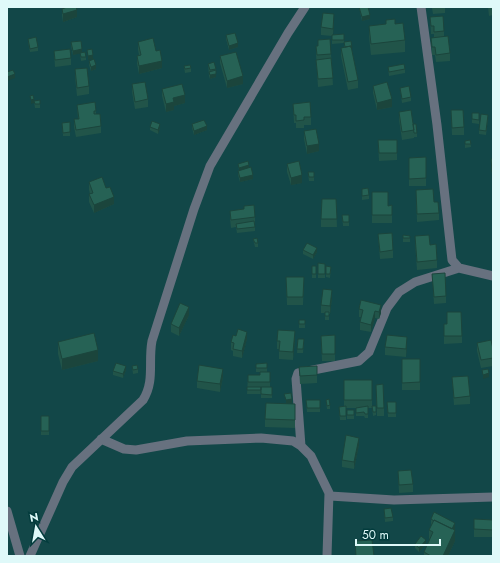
<svg xmlns="http://www.w3.org/2000/svg" width="500" height="563" font-family="Jost,sans-serif">
	<style>
		.lines { fill: none; stroke-linecap: round; stroke-linejoin: round }
		.minor { stroke: #67717f; stroke-width: 9 }
		.wall { fill: #215449 }
		.shaded-wall { fill: #1b453c }
		.building { fill: #266255; stroke: #1b453c }
	</style>
	<rect width="100%" height="100%" fill="#124748"/>
	<g class="lines">
		<path class="minor" d="M 421,7 L 437,125 L 452,260 L 459,268 L 493,276
			M 101,439 L 124,449 L 136,450 L 187,441 L 261,438 L 293,441 L 301,446 L 311,456 L 329,493 L 327,556
			M 301,446 L 296,379 L 298,373 L 359,361 L 369,352 L 387,308 L 399,292 L 415,282 L 459,268
			M 330,496 L 394,500 L 493,497
			M 7,511 L 20,556
			M 30,556 L 63,482 L 72,467 L 143,400 C 155,381 148,362 152,341 L 194,209 L 210,166 L 288,33 L 305,7"/>
	</g>
	<path class="wall" d="M 359,7 L 368,7 L 370,19 L 362,21 Z
		M 428,7 L 445,7 L 445,13 L 433,14 L 432,8 L 428,8 Z
		M 488,7 L 493,7 L 493,15 L 489,16 Z
		M 62,9 L 77,17 L 63,22 L 62,16 Z
		M 430,17 L 444,31 L 444,36 L 450,53 L 450,61 L 436,62 L 435,55 L 432,55 L 431,38 L 434,38 L 434,34 L 431,34 Z
		M 386,20 L 395,24 L 405,40 L 405,52 L 371,55 L 369,37 L 369,26 L 386,24 Z
		M 334,22 L 333,35 L 344,34 L 344,42 L 352,48 L 352,51 L 358,80 L 358,88 L 348,90 L 341,56 L 341,48 L 344,48 L 344,43 L 332,44 L 332,36 L 321,35 L 321,27 Z
		M 226,35 L 238,47 L 229,50 L 226,39 Z
		M 28,39 L 38,47 L 38,51 L 30,52 L 28,42 Z
		M 318,40 L 331,54 L 333,85 L 318,87 L 316,54 L 316,46 L 318,46 Z
		M 71,42 L 82,52 L 86,57 L 86,60 L 81,61 L 80,53 L 73,55 L 71,46 Z
		M 138,42 L 156,51 L 162,68 L 139,74 L 137,64 L 137,56 L 139,55 L 138,50 Z
		M 54,51 L 71,58 L 71,65 L 55,67 Z
		M 220,56 L 243,84 L 227,88 L 220,63 Z
		M 89,61 L 96,69 L 91,71 L 89,65 Z
		M 208,64 L 216,69 L 216,77 L 210,79 L 209,76 Z
		M 184,66 L 191,68 L 191,72 L 185,73 Z
		M 388,67 L 405,69 L 405,73 L 389,76 Z
		M 75,69 L 89,86 L 89,94 L 77,96 L 75,77 Z
		M 132,84 L 148,99 L 148,107 L 135,109 L 132,92 Z
		M 373,86 L 392,107 L 377,110 L 373,93 Z
		M 400,88 L 411,97 L 411,101 L 402,103 Z
		M 162,89 L 185,103 L 174,106 L 174,110 L 166,112 L 162,96 Z
		M 40,100 L 40,108 L 35,108 L 34,101 Z
		M 293,104 L 311,117 L 311,125 L 304,125 L 304,128 L 296,128 L 296,123 L 294,123 Z
		M 77,105 L 96,111 L 96,114 L 101,126 L 101,133 L 76,137 L 74,127 L 74,119 L 78,119 Z
		M 451,110 L 464,127 L 464,135 L 452,135 Z
		M 399,112 L 413,126 L 417,133 L 417,137 L 414,137 L 414,132 L 414,138 L 402,140 L 399,120 Z
		M 479,117 L 479,124 L 472,123 L 472,119 Z
		M 488,118 L 486,135 L 479,134 L 479,130 Z
		M 62,123 L 70,132 L 70,136 L 63,136 Z
		M 192,124 L 207,130 L 194,135 L 192,128 Z
		M 150,127 L 160,128 L 158,134 L 150,130 Z
		M 304,131 L 319,151 L 307,154 L 304,139 Z
		M 378,140 L 397,140 L 397,160 L 379,161 Z
		M 470,140 L 471,147 L 465,148 L 465,141 Z
		M 426,157 L 426,186 L 409,186 L 409,158 Z
		M 493,158 L 493,175 L 492,175 L 491,159 Z
		M 238,164 L 249,168 L 253,179 L 240,182 L 238,175 L 238,171 L 239,170 Z
		M 287,164 L 302,183 L 291,185 L 287,172 Z
		M 308,172 L 314,177 L 314,181 L 309,181 Z
		M 89,182 L 106,188 L 114,204 L 94,213 L 89,202 L 89,194 L 90,194 L 89,190 Z
		M 362,189 L 369,195 L 369,199 L 362,200 Z
		M 416,190 L 434,202 L 439,213 L 439,220 L 417,222 Z
		M 372,192 L 388,206 L 392,205 L 392,223 L 372,223 Z
		M 336,199 L 337,227 L 321,227 L 321,219 Z
		M 244,206 L 255,217 L 255,231 L 237,233 L 236,227 L 231,228 L 230,219 L 230,211 L 244,209 Z
		M 342,215 L 349,222 L 349,226 L 343,226 Z
		M 378,234 L 393,250 L 393,258 L 380,259 Z
		M 403,235 L 410,236 L 410,242 L 403,242 Z
		M 415,236 L 437,260 L 437,268 L 417,270 L 415,243 Z
		M 253,239 L 258,243 L 258,247 L 255,247 Z
		M 303,250 L 317,252 L 313,259 L 303,254 Z
		M 318,263 L 325,264 L 325,278 L 318,278 Z
		M 312,266 L 316,266 L 316,278 L 312,278 Z
		M 326,266 L 331,267 L 330,278 L 326,277 Z
		M 432,274 L 446,296 L 446,303 L 434,304 Z
		M 286,277 L 304,277 L 303,305 L 287,305 Z
		M 332,298 L 330,314 L 329,314 L 329,320 L 325,320 L 325,313 L 321,313 L 321,305 Z
		M 361,300 L 381,313 L 379,319 L 375,318 L 371,332 L 360,330 L 360,322 L 361,317 L 359,317 L 359,309 Z
		M 189,315 L 179,336 L 171,332 L 171,324 Z
		M 299,320 L 305,320 L 305,328 L 299,328 Z
		M 444,324 L 447,324 L 462,336 L 462,343 L 444,344 Z
		M 335,335 L 335,361 L 322,361 L 321,336 Z
		M 247,339 L 242,358 L 233,356 L 233,351 L 231,350 L 231,342 Z
		M 295,339 L 293,360 L 279,359 L 279,349 L 277,349 L 277,341 Z
		M 298,339 L 304,339 L 303,353 L 297,353 Z
		M 58,342 L 98,361 L 62,370 L 58,354 Z
		M 477,343 L 493,349 L 493,366 L 481,368 L 477,351 Z
		M 407,345 L 406,357 L 385,355 L 385,347 Z
		M 402,359 L 420,359 L 420,390 L 402,390 Z
		M 267,363 L 267,372 L 256,372 L 256,364 Z
		M 132,366 L 138,369 L 138,373 L 133,374 Z
		M 299,367 L 317,375 L 317,383 L 300,384 Z
		M 126,370 L 123,378 L 113,375 L 113,371 Z
		M 270,372 L 270,387 L 272,387 L 272,398 L 261,398 L 261,390 L 261,394 L 247,394 L 248,375 L 260,375 Z
		M 223,377 L 220,392 L 197,388 L 197,381 Z
		M 452,377 L 470,396 L 470,404 L 454,405 Z
		M 344,380 L 372,380 L 372,408 L 368,408 L 368,418 L 365,418 L 364,416 L 356,416 L 356,408 L 358,408 L 346,408 L 346,420 L 340,420 L 339,407 L 344,406 Z
		M 376,385 L 384,408 L 384,416 L 377,416 Z
		M 306,400 L 320,400 L 320,412 L 307,412 Z
		M 326,400 L 330,405 L 330,409 L 327,409 Z
		M 387,402 L 396,402 L 396,417 L 388,417 Z
		M 295,404 L 295,428 L 265,427 L 265,419 Z
		M 372,406 L 376,406 L 376,415 L 373,416 Z
		M 347,410 L 354,410 L 354,419 L 347,419 Z
		M 41,416 L 49,416 L 49,435 L 41,435 Z
		M 359,445 L 354,469 L 342,467 L 342,460 Z
		M 398,471 L 413,484 L 413,492 L 399,493 Z
		M 384,509 L 393,517 L 393,521 L 385,522 Z
		M 431,519 L 455,530 L 455,541 L 448,556 L 424,556 L 424,552 L 429,541 L 429,530 L 431,527 Z
		M 474,519 L 493,520 L 493,537 L 474,537 Z
		M 415,544 L 426,544 L 419,552 L 415,548 Z"/>
	<path class="shaded-wall" d="M 77,10 L 77,17 L 63,22 L 63,14 Z
		M 334,14 L 334,22 L 333,36 L 333,29 Z
		M 370,15 L 370,19 L 362,21 L 362,17 Z
		M 238,43 L 238,47 L 229,50 L 229,46 Z
		M 82,49 L 82,53 L 73,55 L 73,51 Z
		M 93,55 L 93,59 L 88,60 L 88,56 Z
		M 162,61 L 162,68 L 139,74 L 139,66 Z
		M 96,65 L 96,69 L 91,71 L 91,67 Z
		M 15,74 L 15,78 L 7,81 L 7,77 Z
		M 216,74 L 216,77 L 210,79 L 210,75 Z
		M 243,76 L 243,84 L 227,88 L 227,81 Z
		M 185,95 L 185,103 L 174,106 L 174,110 L 166,112 L 166,104 L 173,98 Z
		M 34,99 L 34,103 L 31,104 L 31,100 Z
		M 392,99 L 392,107 L 377,110 L 377,103 Z
		M 160,124 L 160,128 L 158,134 L 158,130 Z
		M 207,126 L 207,130 L 194,135 L 194,131 Z
		M 319,144 L 319,151 L 307,154 L 307,146 Z
		M 249,165 L 249,169 L 239,172 L 239,168 Z
		M 253,175 L 253,179 L 240,182 L 240,178 Z
		M 302,175 L 302,183 L 291,185 L 291,178 Z
		M 114,197 L 114,204 L 94,213 L 94,205 Z
		M 317,248 L 317,252 L 313,259 L 313,255 Z
		M 332,290 L 332,298 L 330,314 L 330,306 Z
		M 381,305 L 381,313 L 379,319 L 379,312 Z
		M 189,307 L 189,315 L 179,336 L 179,328 Z
		M 375,311 L 375,318 L 371,332 L 371,325 Z
		M 295,331 L 295,339 L 293,360 L 293,352 Z
		M 247,332 L 247,339 L 242,358 L 242,351 Z
		M 407,337 L 407,345 L 406,357 L 406,349 Z
		M 98,350 L 98,361 L 62,370 L 62,359 Z
		M 126,366 L 126,370 L 123,378 L 123,374 Z
		M 223,369 L 223,377 L 220,392 L 220,384 Z
		M 489,373 L 489,377 L 483,379 L 483,375 Z
		M 292,399 L 292,403 L 286,404 L 286,400 Z
		M 359,438 L 359,445 L 354,469 L 354,462 Z
		M 455,523 L 455,541 L 448,556 L 443,556 L 452,529 Z
		M 426,540 L 426,544 L 419,552 L 419,548 Z"/>
	<path class="building" d="M 67,7 L 76,7 L 77,10 L 63,14 L 62,9 Z
		M 359,7 L 368,7 L 370,15 L 362,17 Z
		M 323,13 L 334,14 L 333,29 L 321,27 Z
		M 443,16 L 444,31 L 434,32 L 434,26 L 431,26 L 430,17 Z
		M 395,19 L 395,24 L 403,23 L 405,40 L 371,44 L 369,26 L 386,24 L 386,20 Z
		M 235,33 L 238,43 L 229,46 L 226,35 Z
		M 344,34 L 344,40 L 332,40 L 332,35 Z
		M 448,36 L 450,53 L 436,55 L 435,47 L 432,47 L 431,38 Z
		M 36,37 L 38,47 L 30,49 L 28,39 Z
		M 153,38 L 156,51 L 160,50 L 162,61 L 139,66 L 137,56 L 141,55 L 138,42 Z
		M 330,39 L 331,54 L 317,55 L 316,46 L 318,46 L 318,40 Z
		M 81,41 L 82,49 L 73,51 L 71,42 Z
		M 351,41 L 352,48 L 351,48 L 351,46 L 345,47 L 344,42 Z
		M 351,46 L 358,80 L 348,82 L 341,48 Z
		M 70,49 L 71,58 L 55,60 L 54,51 Z
		M 92,49 L 93,55 L 88,56 L 87,50 Z
		M 85,52 L 86,57 L 81,57 L 80,53 Z
		M 236,52 L 243,76 L 227,81 L 220,56 Z
		M 331,58 L 333,78 L 318,79 L 316,60 Z
		M 94,59 L 96,65 L 91,67 L 89,61 Z
		M 214,62 L 216,69 L 210,70 L 208,64 Z
		M 404,64 L 405,69 L 389,72 L 388,67 Z
		M 190,65 L 191,68 L 185,69 L 184,66 Z
		M 87,68 L 89,86 L 77,88 L 75,69 Z
		M 13,70 L 15,74 L 7,77 L 7,72 Z
		M 216,70 L 216,74 L 210,75 L 209,72 Z
		M 145,82 L 148,99 L 135,102 L 132,84 Z
		M 387,82 L 392,99 L 377,103 L 373,86 Z
		M 182,84 L 185,95 L 173,98 L 174,102 L 166,104 L 162,89 Z
		M 409,86 L 411,97 L 402,99 L 400,88 Z
		M 33,95 L 34,99 L 31,100 L 30,96 Z
		M 40,100 L 40,104 L 35,104 L 34,101 Z
		M 95,102 L 96,111 L 94,111 L 94,114 L 100,114 L 101,126 L 76,130 L 74,119 L 79,119 L 77,105 Z
		M 310,102 L 311,117 L 304,117 L 304,120 L 296,121 L 296,115 L 294,115 L 293,104 Z
		M 411,110 L 414,130 L 402,132 L 399,112 Z
		M 451,110 L 463,110 L 464,127 L 452,128 Z
		M 472,113 L 479,113 L 479,120 L 472,119 Z
		M 481,114 L 488,115 L 486,131 L 479,130 Z
		M 204,120 L 207,126 L 194,131 L 192,124 Z
		M 152,121 L 160,124 L 158,130 L 150,127 Z
		M 70,122 L 70,132 L 63,133 L 62,123 Z
		M 413,124 L 416,124 L 417,133 L 414,133 Z
		M 316,129 L 319,144 L 307,146 L 304,131 Z
		M 378,140 L 397,140 L 397,153 L 379,153 Z
		M 470,140 L 471,144 L 465,144 L 465,141 Z
		M 426,157 L 426,178 L 409,179 L 409,158 Z
		M 493,158 L 493,171 L 492,172 L 491,159 Z
		M 248,161 L 249,165 L 239,168 L 238,164 Z
		M 299,161 L 302,175 L 291,178 L 287,164 Z
		M 251,167 L 253,175 L 240,178 L 238,171 Z
		M 308,172 L 314,172 L 314,177 L 309,177 Z
		M 102,177 L 106,188 L 110,187 L 114,197 L 94,205 L 89,194 L 93,193 L 89,182 Z
		M 368,188 L 369,195 L 362,196 L 362,189 Z
		M 433,189 L 434,202 L 438,202 L 439,213 L 417,214 L 416,190 Z
		M 372,192 L 388,192 L 388,206 L 392,205 L 392,215 L 372,215 Z
		M 322,199 L 336,199 L 337,219 L 321,219 Z
		M 254,205 L 255,217 L 231,220 L 230,211 L 244,209 L 244,206 Z
		M 342,215 L 349,215 L 349,222 L 343,222 Z
		M 254,221 L 255,227 L 237,229 L 236,224 Z
		M 392,233 L 393,250 L 380,252 L 378,234 Z
		M 403,235 L 410,236 L 410,238 L 403,238 Z
		M 429,235 L 430,245 L 436,244 L 437,260 L 417,262 L 415,236 Z
		M 257,238 L 258,243 L 255,243 L 253,239 Z
		M 307,243 L 317,248 L 313,255 L 303,250 Z
		M 318,263 L 325,264 L 325,274 L 318,274 Z
		M 312,266 L 316,266 L 316,274 L 312,274 Z
		M 326,266 L 331,267 L 330,274 L 326,274 Z
		M 445,273 L 446,296 L 434,297 L 432,274 Z
		M 286,277 L 304,277 L 303,297 L 287,297 Z
		M 323,289 L 332,290 L 330,306 L 321,305 Z
		M 361,300 L 381,305 L 379,312 L 375,311 L 371,325 L 360,322 L 363,310 L 359,309 Z
		M 180,303 L 189,307 L 179,328 L 171,324 Z
		M 325,312 L 329,312 L 329,316 L 325,316 Z
		M 447,312 L 461,312 L 462,336 L 444,336 L 444,324 L 447,324 Z
		M 299,320 L 305,320 L 305,324 L 299,324 Z
		M 238,329 L 247,332 L 242,351 L 233,349 L 234,343 L 231,342 L 233,335 L 236,336 Z
		M 278,330 L 295,331 L 293,352 L 279,351 L 280,341 L 277,341 Z
		M 94,333 L 98,350 L 62,359 L 58,342 Z
		M 335,335 L 335,354 L 322,354 L 321,336 Z
		M 387,335 L 407,337 L 406,349 L 385,347 Z
		M 298,339 L 304,339 L 303,349 L 297,349 Z
		M 491,340 L 493,349 L 493,358 L 481,360 L 477,343 Z
		M 402,359 L 420,359 L 420,382 L 402,383 Z
		M 116,363 L 126,366 L 123,374 L 113,371 Z
		M 267,363 L 267,368 L 256,368 L 256,364 Z
		M 137,365 L 138,369 L 133,370 L 132,366 Z
		M 199,365 L 223,369 L 220,384 L 197,381 Z
		M 317,366 L 317,375 L 300,376 L 299,367 Z
		M 488,369 L 489,373 L 483,375 L 482,370 Z
		M 260,372 L 270,372 L 270,382 L 248,382 L 248,375 L 260,375 Z
		M 468,376 L 470,396 L 454,398 L 452,377 Z
		M 344,380 L 372,380 L 372,400 L 344,400 Z
		M 383,384 L 384,408 L 377,408 L 376,385 Z
		M 247,387 L 261,387 L 261,390 L 247,390 Z
		M 261,387 L 272,387 L 272,395 L 261,394 Z
		M 291,393 L 292,399 L 286,400 L 284,394 Z
		M 329,399 L 330,405 L 327,406 L 326,400 Z
		M 306,400 L 320,400 L 320,408 L 307,408 Z
		M 387,402 L 396,402 L 396,413 L 388,413 Z
		M 266,403 L 295,404 L 295,420 L 265,419 Z
		M 346,406 L 346,416 L 340,416 L 339,407 Z
		M 368,406 L 368,414 L 365,414 L 364,412 L 356,413 L 356,408 Z
		M 372,406 L 376,406 L 376,412 L 373,412 Z
		M 347,410 L 354,410 L 354,415 L 347,415 Z
		M 41,416 L 49,416 L 49,431 L 41,431 Z
		M 346,435 L 359,438 L 354,462 L 342,460 Z
		M 411,470 L 413,484 L 399,485 L 398,471 Z
		M 391,508 L 393,517 L 385,518 L 384,509 Z
		M 434,512 L 455,523 L 452,529 L 434,520 L 434,521 L 431,519 Z
		M 474,519 L 493,520 L 493,530 L 474,529 Z
		M 434,520 L 455,530 L 443,556 L 431,556 L 424,552 L 433,532 L 429,530 Z
		M 421,536 L 426,540 L 419,548 L 415,544 Z
		M 372,540 L 374,556 L 356,556 L 355,541 Z"/>
	<rect width="500" height="563" fill="none" stroke="#dff9f9" stroke-width="16"/>
	<g transform="translate(36 527) rotate(349)" stroke="#033c3d" stroke-width="3" paint-order="stroke">
	<path d="M0-3L7 15L0 10L-7 15Z" fill="#dff9f9"/>
	<text y="-6" font-size="11" font-weight="bold" text-anchor="middle" fill="#dff9f9">N</text>
	</g>
	<path d="M356 539v6h84v-6" fill="none" stroke="#dff9f9" stroke-width="2"/>
	<text x="362" y="539" font-size="12" fill="#dff9f9" stroke="#033c3d" stroke-width="3" paint-order="stroke">50 m</text>
</svg>
